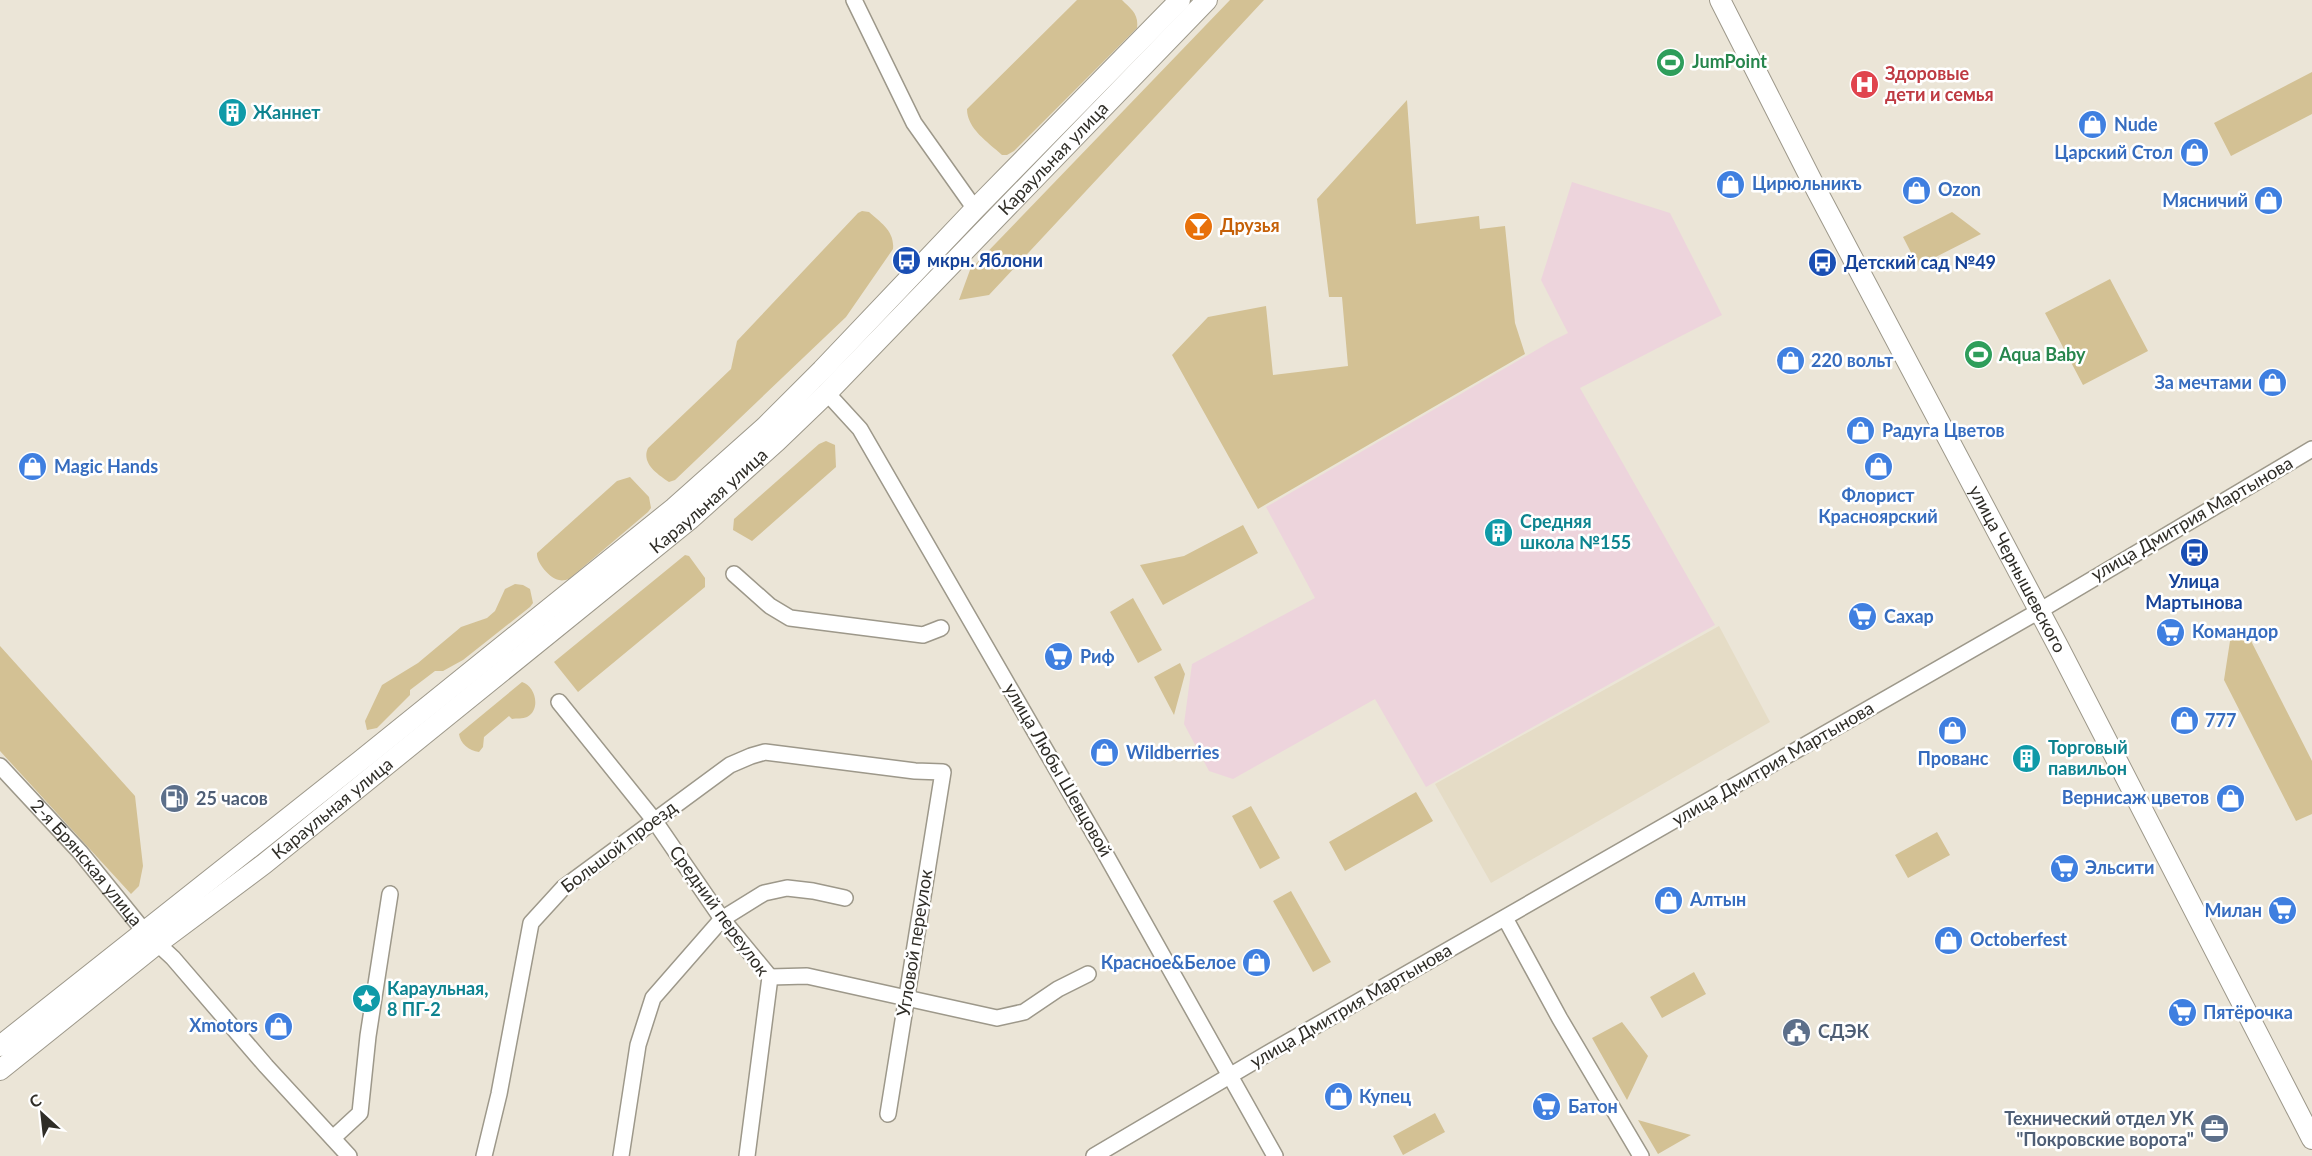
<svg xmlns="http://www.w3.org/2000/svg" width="2312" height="1156" font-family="Lato,sans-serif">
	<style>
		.built { fill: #e5dcc6 }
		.education { fill: #edd4dc }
		.green { fill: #d3c194 }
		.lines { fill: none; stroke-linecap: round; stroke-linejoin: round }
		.minor-casing { stroke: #9d988a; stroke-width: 18 }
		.major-casing { stroke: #9d988a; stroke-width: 22 }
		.minor { stroke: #fff; stroke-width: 15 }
		.major { stroke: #fff; stroke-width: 20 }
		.labels { text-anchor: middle; stroke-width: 5; stroke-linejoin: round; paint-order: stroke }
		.leisure-label { font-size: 18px; font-weight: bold; fill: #27864d; stroke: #fff; text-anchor: start }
		.health-label { font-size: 18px; font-weight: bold; fill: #be3a42; stroke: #fff; text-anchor: start }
		.culture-label { font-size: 18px; font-weight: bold; fill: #0d838f; stroke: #fff; text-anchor: start }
		.shop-label { font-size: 18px; font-weight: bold; fill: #366cbe; stroke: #fff; text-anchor: start }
		.street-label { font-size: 18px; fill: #2f2d27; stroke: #fff }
		.food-label { font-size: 18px; font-weight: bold; fill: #c56008; stroke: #fff; text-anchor: start }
		.transit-label { font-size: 18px; font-weight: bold; fill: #164399; stroke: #fff; text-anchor: start }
		.service-label { font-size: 18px; font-weight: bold; fill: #4e5e75; stroke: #fff; text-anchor: start }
	</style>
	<rect width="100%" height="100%" fill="#ebe5d7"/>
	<path class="built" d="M 1719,626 L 1770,722 L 1491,883 L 1435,784 Z"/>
	<path class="education" d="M 1572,182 L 1670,213 L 1722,315 L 1580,388 L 1715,625 L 1426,787 L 1375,699 L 1233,779 L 1209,771 L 1184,724 L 1192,664 L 1315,598 L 1266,507 L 1552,341 L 1568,333 L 1541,280 Z"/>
	<path class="green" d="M 1077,0 L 1122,0 C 1131,9 1139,14 1137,28 L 1014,151 L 1007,155 L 1002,155 C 988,142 967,129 967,109 Z
		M 1230,0 L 1264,0 L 989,295 L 959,300 L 970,270 Z
		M 2312,72 L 2312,114 L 2231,156 L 2214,123 Z
		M 1407,100 L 1416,224 L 1479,216 L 1480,229 L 1505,226 L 1515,323 L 1525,354 L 1258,509 L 1172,355 L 1208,317 L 1266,306 L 1273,375 L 1348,366 L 1342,297 L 1329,297 L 1317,199 Z
		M 862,211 L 869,212 C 880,222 895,231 893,249 L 846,317 L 675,480 L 669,482 C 657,474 641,463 648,448 L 731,369 L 737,341 L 858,213 Z
		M 1952,212 L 1981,234 L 1918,266 L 1903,237 Z
		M 2110,279 L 2148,351 L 2083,385 L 2045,313 Z
		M 826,441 L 835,445 L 836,467 L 752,541 L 733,530 L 734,519 L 819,444 Z
		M 630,477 L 649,497 L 651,508 L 648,512 L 569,579 C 566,580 562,581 559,580 C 549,578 536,562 537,553 L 617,481 Z
		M 1243,525 L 1258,553 L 1163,605 L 1140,565 L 1184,556 Z
		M 685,555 L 689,556 L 705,578 L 705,587 L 578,692 L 554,662 Z
		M 515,584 L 523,585 L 530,589 L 533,603 L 530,607 L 463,660 L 443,671 L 435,671 L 410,690 L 410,695 L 377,728 L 367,730 L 365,721 L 382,685 L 418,663 L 461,627 L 487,618 L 495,611 L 505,589 Z
		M 1133,598 L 1162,650 L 1138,663 L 1110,612 Z
		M 2247,633 L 2312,761 L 2312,814 L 2296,821 L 2224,680 L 2230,641 Z
		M 0,646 L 135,796 L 143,866 L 139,886 L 131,894 L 0,751 Z
		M 1180,663 L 1185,674 L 1174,715 L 1154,677 Z
		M 522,682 C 536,686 541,710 527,717 C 523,719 516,718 512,719 L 509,716 L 484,737 L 483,747 L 479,752 C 469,751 460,743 459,734 Z
		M 1416,792 L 1433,821 L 1345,871 L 1329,842 Z
		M 1251,806 L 1280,858 L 1260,869 L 1232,816 Z
		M 1937,832 L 1950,855 L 1908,878 L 1895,855 Z
		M 1291,891 L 1331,962 L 1313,972 L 1273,901 Z
		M 1694,972 L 1706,994 L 1662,1018 L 1650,997 Z
		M 1622,1022 L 1648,1056 L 1627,1100 L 1592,1038 Z
		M 1435,1113 L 1445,1132 L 1403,1155 L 1393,1136 Z
		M 1638,1120 L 1691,1135 L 1658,1154 Z"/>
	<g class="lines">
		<defs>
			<g id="minor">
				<path d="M 854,0 L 914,123 L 975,209"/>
				<path d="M 827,393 L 860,429 L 1101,846 L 1275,1156"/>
				<path d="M 734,574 L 770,606 L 790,618 L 923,635 L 941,628"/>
				<path d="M 559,702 L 654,820 L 722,919 L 770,977 L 747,1156"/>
				<path id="s1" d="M 0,766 L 80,852 L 144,931 L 173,958 L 266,1066 L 349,1156"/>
				<path d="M 1505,918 L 1560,1019 L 1641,1156"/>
				<path d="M 770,977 L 807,976 L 997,1018 L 1024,1012 L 1058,989 L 1088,974"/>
				<path d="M 333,1138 L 360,1113 L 368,1036 L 390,894"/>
				<path d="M 484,1156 L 499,1094 L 531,923 L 563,888 L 730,765 L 751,756 L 765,752 L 915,771 L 943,772 L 888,1114"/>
				<path d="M 621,1156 L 638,1045 L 653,998 L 722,919 L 764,893 L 787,888 L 813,891 L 845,898"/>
				<path d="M 1094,1156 L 1265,1055 L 2039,611 L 2312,449"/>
			</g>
			<g id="major">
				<path id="s2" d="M 1720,0 L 1817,191 L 2059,648 L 2312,1139"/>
				<path d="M 0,1046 L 360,761 L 674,508 L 765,427 L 822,370 L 975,209 L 1180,0"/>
				<path id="s3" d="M 0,1070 L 157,944 L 264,864 L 689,520 L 777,441 L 827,393 L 1207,0"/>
			</g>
		</defs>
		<use href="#minor" class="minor-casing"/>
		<use href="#major" class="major-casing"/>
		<use href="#minor" class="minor"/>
		<use href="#major" class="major"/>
	</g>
	<defs>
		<symbol id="stadium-disc" viewBox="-11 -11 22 22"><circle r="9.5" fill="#2e9e5b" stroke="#fff"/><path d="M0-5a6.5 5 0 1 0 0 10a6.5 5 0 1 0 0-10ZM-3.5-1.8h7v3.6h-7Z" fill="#fff"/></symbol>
		<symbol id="hospital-disc" viewBox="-11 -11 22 22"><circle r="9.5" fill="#e0444e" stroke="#fff"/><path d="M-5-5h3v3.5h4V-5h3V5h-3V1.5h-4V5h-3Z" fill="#fff"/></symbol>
		<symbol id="building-disc" viewBox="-11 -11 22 22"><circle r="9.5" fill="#0f9aa8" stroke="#fff"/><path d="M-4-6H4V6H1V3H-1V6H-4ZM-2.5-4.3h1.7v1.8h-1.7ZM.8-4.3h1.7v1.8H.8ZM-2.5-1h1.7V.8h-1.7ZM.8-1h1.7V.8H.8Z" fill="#fff"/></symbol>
		<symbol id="shop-disc" viewBox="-11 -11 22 22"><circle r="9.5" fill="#3f7fe0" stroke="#fff"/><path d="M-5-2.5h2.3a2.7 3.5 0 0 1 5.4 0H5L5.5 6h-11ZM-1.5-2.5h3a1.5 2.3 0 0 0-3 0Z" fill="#fff"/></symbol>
		<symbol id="bar-disc" viewBox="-11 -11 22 22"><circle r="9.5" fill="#e8710a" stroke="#fff"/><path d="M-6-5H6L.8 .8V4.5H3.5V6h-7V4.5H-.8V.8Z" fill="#fff"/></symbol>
		<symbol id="bus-disc" viewBox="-11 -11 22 22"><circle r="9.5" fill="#1a4fb4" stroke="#fff"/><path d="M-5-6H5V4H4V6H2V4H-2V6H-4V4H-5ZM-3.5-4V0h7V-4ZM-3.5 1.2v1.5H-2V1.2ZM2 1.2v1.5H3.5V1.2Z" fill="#fff"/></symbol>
		<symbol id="supermarket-disc" viewBox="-11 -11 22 22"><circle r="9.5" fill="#3f7fe0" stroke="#fff"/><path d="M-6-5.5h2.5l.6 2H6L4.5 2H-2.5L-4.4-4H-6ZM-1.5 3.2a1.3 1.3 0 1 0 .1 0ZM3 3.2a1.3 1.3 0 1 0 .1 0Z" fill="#fff"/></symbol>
		<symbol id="fuel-disc" viewBox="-11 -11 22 22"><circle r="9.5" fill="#5c6f8a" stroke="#fff"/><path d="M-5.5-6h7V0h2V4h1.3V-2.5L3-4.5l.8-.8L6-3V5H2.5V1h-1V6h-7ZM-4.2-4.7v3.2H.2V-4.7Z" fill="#fff"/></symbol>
		<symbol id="sight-disc" viewBox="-11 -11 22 22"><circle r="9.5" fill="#0f9aa8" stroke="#fff"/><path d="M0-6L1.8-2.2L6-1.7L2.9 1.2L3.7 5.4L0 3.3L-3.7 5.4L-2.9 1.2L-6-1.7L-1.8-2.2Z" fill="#fff"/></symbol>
		<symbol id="civic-disc" viewBox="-11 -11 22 22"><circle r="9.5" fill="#5c6f8a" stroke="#fff"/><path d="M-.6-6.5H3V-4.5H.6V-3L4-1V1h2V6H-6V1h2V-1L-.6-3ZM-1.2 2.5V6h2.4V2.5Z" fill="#fff"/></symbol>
		<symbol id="office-disc" viewBox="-11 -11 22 22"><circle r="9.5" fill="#5c6f8a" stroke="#fff"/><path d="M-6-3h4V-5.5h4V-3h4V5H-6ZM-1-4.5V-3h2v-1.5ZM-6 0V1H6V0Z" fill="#fff"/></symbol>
	</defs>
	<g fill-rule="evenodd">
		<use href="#stadium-disc" x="1654" y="46" width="33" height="33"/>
		<use href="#hospital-disc" x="1848" y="68" width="33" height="33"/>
		<use href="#building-disc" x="216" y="96" width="33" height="33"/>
		<use href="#shop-disc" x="2076" y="108" width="33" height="33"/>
		<use href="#shop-disc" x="2178" y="136" width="33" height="33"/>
		<use href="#shop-disc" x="1714" y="168" width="33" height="33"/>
		<use href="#shop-disc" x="1900" y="174" width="33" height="33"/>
		<use href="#shop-disc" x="2252" y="184" width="33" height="33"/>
		<use href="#bar-disc" x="1182" y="210" width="33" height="33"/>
		<use href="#bus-disc" x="890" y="244" width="33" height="33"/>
		<use href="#bus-disc" x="1806" y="246" width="33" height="33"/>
		<use href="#stadium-disc" x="1962" y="338" width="33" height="33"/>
		<use href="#shop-disc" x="1774" y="344" width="33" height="33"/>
		<use href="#shop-disc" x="2256" y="366" width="33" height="33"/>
		<use href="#shop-disc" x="1844" y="414" width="33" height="33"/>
		<use href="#shop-disc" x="16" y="450" width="33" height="33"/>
		<use href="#shop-disc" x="1862" y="450" width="33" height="33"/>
		<use href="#building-disc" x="1482" y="516" width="33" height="33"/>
		<use href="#bus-disc" x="2178" y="536" width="33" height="33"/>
		<use href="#supermarket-disc" x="1846" y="600" width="33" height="33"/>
		<use href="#supermarket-disc" x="2154" y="616" width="33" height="33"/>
		<use href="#supermarket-disc" x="1042" y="640" width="33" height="33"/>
		<use href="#shop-disc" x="2168" y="704" width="33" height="33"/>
		<use href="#shop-disc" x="1936" y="714" width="33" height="33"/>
		<use href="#shop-disc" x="1088" y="736" width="33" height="33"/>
		<use href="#building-disc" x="2010" y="742" width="33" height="33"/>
		<use href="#shop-disc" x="2214" y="782" width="33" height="33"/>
		<use href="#fuel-disc" x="158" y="782" width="33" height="33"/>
		<use href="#supermarket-disc" x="2048" y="852" width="33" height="33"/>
		<use href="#shop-disc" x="1652" y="884" width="33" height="33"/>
		<use href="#supermarket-disc" x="2266" y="894" width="33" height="33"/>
		<use href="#shop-disc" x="1932" y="924" width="33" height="33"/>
		<use href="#shop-disc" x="1240" y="946" width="33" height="33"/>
		<use href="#sight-disc" x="350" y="982" width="33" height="33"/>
		<use href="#supermarket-disc" x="2166" y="996" width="33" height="33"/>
		<use href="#shop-disc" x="262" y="1010" width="33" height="33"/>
		<use href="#civic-disc" x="1780" y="1016" width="33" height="33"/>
		<use href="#shop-disc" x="1322" y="1080" width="33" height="33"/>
		<use href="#supermarket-disc" x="1530" y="1090" width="33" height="33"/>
		<use href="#office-disc" x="2198" y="1112" width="33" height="33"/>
	</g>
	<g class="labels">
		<g class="leisure-label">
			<text x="1692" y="68">JumPoint</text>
			<text x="1999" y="361">Aqua Baby</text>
		</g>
		<g class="health-label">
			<text x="1885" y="80">Здоровые<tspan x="1885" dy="21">дети и семья</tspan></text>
		</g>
		<g class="culture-label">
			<text x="253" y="119">Жаннет</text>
			<text x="1520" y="528">Средняя<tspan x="1520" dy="21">школа №155</tspan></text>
			<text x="2048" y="754">Торговый<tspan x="2048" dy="21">павильон</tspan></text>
			<text x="387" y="995">Караульная,<tspan x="387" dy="21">8 ПГ-2</tspan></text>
		</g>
		<g class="shop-label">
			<text x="2114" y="131">Nude</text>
			<text x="2173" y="159" text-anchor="end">Царский Стол</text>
			<text x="1752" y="190">Цирюльникъ</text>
			<text x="1938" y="196">Ozon</text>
			<text x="2248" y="207" text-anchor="end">Мясничий</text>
			<text x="1811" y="367">220 вольт</text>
			<text x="2252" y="389" text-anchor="end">За мечтами</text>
			<text x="1882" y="437">Радуга Цветов</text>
			<text x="54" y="473">Magic Hands</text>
			<text x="1878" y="502" text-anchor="middle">Флорист<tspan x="1878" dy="21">Красноярский</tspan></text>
			<text x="1884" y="623">Сахар</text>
			<text x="2192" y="638">Командор</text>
			<text x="1080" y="663">Риф</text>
			<text x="2205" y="727">777</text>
			<text x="1126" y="759">Wildberries</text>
			<text x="1953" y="765" text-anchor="middle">Прованс</text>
			<text x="2209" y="804" text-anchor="end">Вернисаж цветов</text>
			<text x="2085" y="874">Эльсити</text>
			<text x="1690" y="906">Алтын</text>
			<text x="2262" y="917" text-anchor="end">Милан</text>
			<text x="1970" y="946">Octoberfest</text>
			<text x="1236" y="969" text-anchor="end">Красное&amp;Белое</text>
			<text x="2203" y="1019">Пятёрочка</text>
			<text x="258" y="1032" text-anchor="end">Xmotors</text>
			<text x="1359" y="1103">Купец</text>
			<text x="1568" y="1113">Батон</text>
		</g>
		<g class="street-label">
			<text dy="6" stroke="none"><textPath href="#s3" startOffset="1395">Караульная улица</textPath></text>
			<text dy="6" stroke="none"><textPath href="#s3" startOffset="909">Караульная улица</textPath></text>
			<text transform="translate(2192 519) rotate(-30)" y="6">улица Дмитрия Мартынова</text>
			<text dy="6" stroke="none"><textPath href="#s2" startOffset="642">улица Чернышевского</textPath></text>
			<text transform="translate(1773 764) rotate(-30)" y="6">улица Дмитрия Мартынова</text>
			<text transform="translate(1058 770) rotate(60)" y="6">улица Любы Шевцовой</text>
			<text dy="6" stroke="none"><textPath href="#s3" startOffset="423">Караульная улица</textPath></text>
			<text transform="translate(619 847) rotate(-37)" y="6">Большой проезд</text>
			<text dy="6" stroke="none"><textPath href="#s1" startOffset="130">2-я Брянская улица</textPath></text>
			<text transform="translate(719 911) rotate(54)" y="6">Средний переулок</text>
			<text transform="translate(915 943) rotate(-81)" y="6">Угловой переулок</text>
			<text transform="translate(1351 1006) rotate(-30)" y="6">улица Дмитрия Мартынова</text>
		</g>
		<g class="food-label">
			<text x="1220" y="232">Друзья</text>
		</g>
		<g class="transit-label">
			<text x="927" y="267">мкрн. Яблони</text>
			<text x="1844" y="269">Детский сад №49</text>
			<text x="2194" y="588" text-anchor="middle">Улица<tspan x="2194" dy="21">Мартынова</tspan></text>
		</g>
		<g class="service-label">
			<text x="196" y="805">25 часов</text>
			<text x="1818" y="1038">СДЭК</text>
			<text x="2194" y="1125" text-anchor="end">Технический отдел УК<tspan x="2194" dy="21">"Покровские ворота"</tspan></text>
		</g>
	</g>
	<g transform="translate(42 1114) rotate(333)" stroke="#ffffff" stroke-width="4.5" paint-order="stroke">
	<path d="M0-4.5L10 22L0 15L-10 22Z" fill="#2f2d27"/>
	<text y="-9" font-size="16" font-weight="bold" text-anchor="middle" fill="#2f2d27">С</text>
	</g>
</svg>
